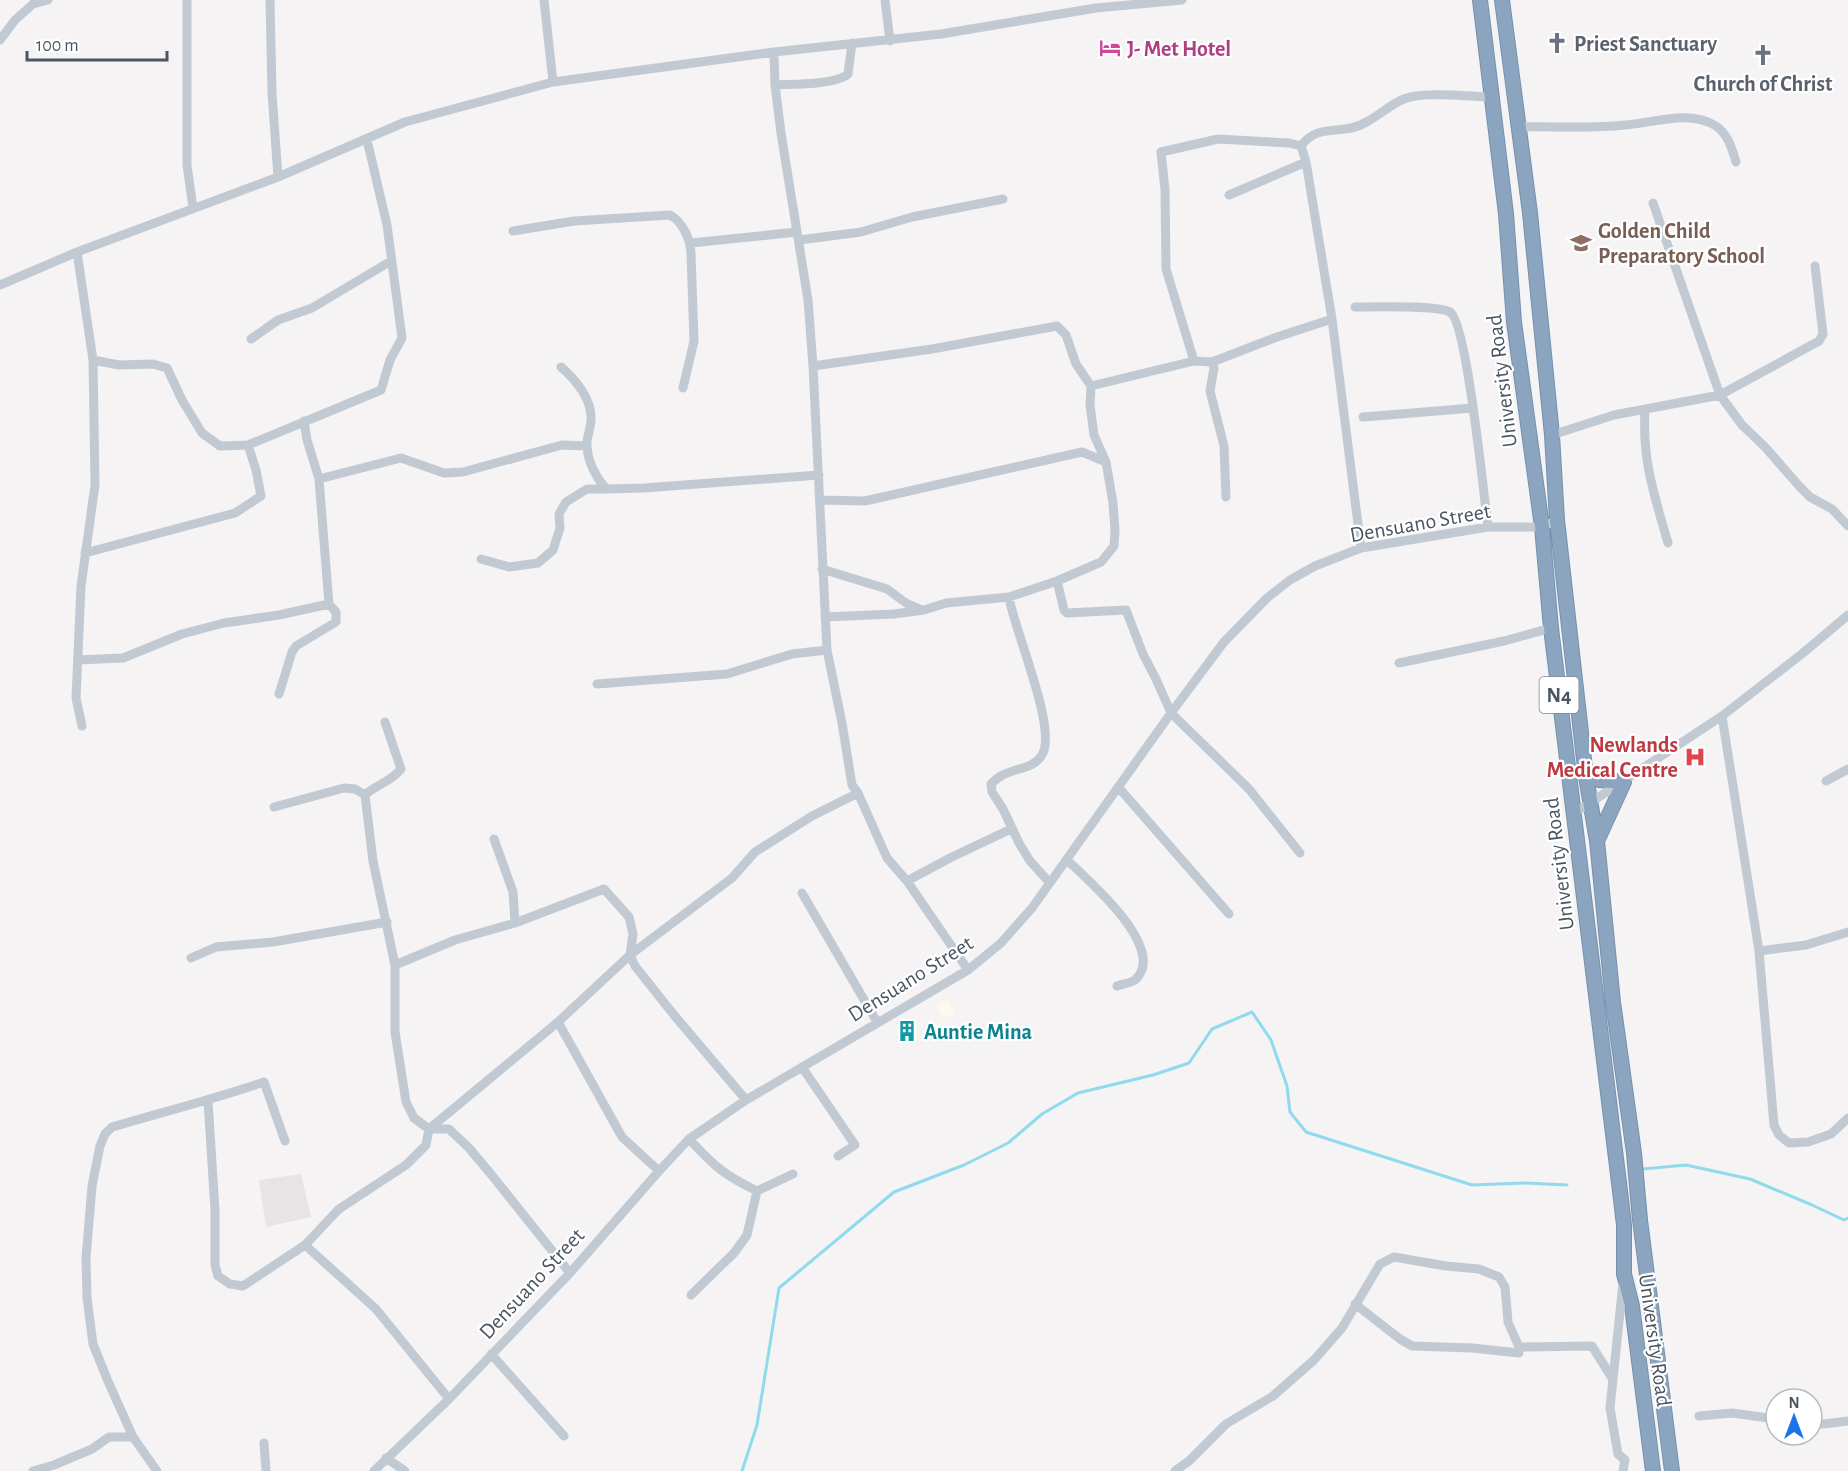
<svg xmlns="http://www.w3.org/2000/svg" width="1848" height="1471" font-family="'Alegreya Sans',sans-serif">
	<style>
		.commercial { fill: #fdf9ef }
		.education { fill: #e6e4e5 }
		.lines { fill: none; stroke-linecap: round; stroke-linejoin: round }
		.stream { stroke: #90daee; stroke-width: 3 }
		.highway-casing { stroke: #7690ad; stroke-width: 16 }
		.minor { stroke: #c1cad2; stroke-width: 9 }
		.highway { stroke: #8ba5c1; stroke-width: 14 }
		.labels { text-anchor: middle; stroke-width: 4.5; stroke-linejoin: round; paint-order: stroke }
		.shield { fill: #fff; stroke: #808990; stroke-width: 1.5 }
		.shield-label { font-size: 21px; font-weight: bold; fill: #4a5661 }
		.worship-label { font-size: 22px; font-weight: bold; fill: #5b616d; stroke: #fff; text-anchor: start }
		.hotel-label { font-size: 22px; font-weight: bold; fill: #b23c85; stroke: #fff; text-anchor: start }
		.education-label { font-size: 22px; font-weight: bold; fill: #785e54; stroke: #fff; text-anchor: start }
		.street-label { font-size: 22px; fill: #4a5661; stroke: #fff }
		.health-label { font-size: 22px; font-weight: bold; fill: #be3a42; stroke: #fff; text-anchor: end }
		.culture-label { font-size: 22px; font-weight: bold; fill: #0d838f; stroke: #fff; text-anchor: start }
	</style>
	<rect width="100%" height="100%" fill="#f5f3f3"/>
	<path class="commercial" d="M 948,1000 L 955,1013 L 943,1019 L 936,1006 Z"/>
	<path class="education" d="M 301,1174 L 311,1217 L 266,1227 L 259,1180 Z"/>
	<g class="lines">
		<path class="stream" d="M 1643,1169 L 1686,1165 L 1750,1179 L 1812,1205 L 1844,1220 L 1848,1218
			M 742,1471 L 757,1425 L 779,1288 L 894,1192 L 964,1165 L 1008,1143 L 1042,1114 L 1078,1093 L 1153,1075 L 1189,1063 L 1212,1029 L 1252,1012 L 1271,1040 L 1287,1086 L 1290,1112 L 1306,1132 L 1472,1185 L 1525,1183 L 1567,1185"/>
		<defs>
			<path id="highway" d="M 1480,0 L 1506,214 L 1514,322 L 1542,527 L 1551,628 L 1620,1191 L 1624,1225 L 1624,1274 L 1632,1306 L 1653,1471
				M 1502,0 L 1530,213 L 1552,435 L 1557,520 L 1586,777 L 1597,841 L 1613,1002 L 1634,1153 L 1640,1220 L 1672,1471
				M 1586,777 L 1599,780 L 1624,782 L 1597,841"/>
		</defs>
		<use href="#highway" class="highway-casing"/>
		<path class="minor" d="M 187,0 L 187,165 L 193,208
			M 270,0 L 272,93 L 278,177
			M 544,0 L 553,82
			M 885,0 L 890,41
			M 0,40 L 15,20 L 33,4 L 48,0
			M 774,52 L 775,85 L 781,133 L 808,300 L 813,366 L 827,650 L 842,723 L 852,785 L 858,793 L 887,858 L 907,881 L 968,970
			M 775,85 C 792,84 836,85 848,74 L 852,43
			M 1517,127 C 1553,126 1589,129 1625,125 C 1654,123 1689,109 1716,126 C 1728,134 1732,149 1736,162
			M 1229,195 L 1306,162
			M 1653,203 L 1720,395 L 1742,425 L 1765,447 L 1800,487 L 1810,497 L 1832,509 L 1848,526
			M 513,231 L 574,221 L 670,215 C 683,222 690,239 691,253 L 694,341 L 683,388
			M 799,240 L 861,232 L 912,217 L 1003,199
			M 691,243 L 797,232
			M 77,252 L 93,360 L 95,485 L 81,586 L 76,698 L 82,726
			M 0,285 L 77,252 L 278,177 L 405,122 L 553,82 L 774,52 L 941,34 L 1096,8 L 1182,0
			M 1355,307 C 1373,307 1437,305 1450,312 C 1467,322 1484,498 1488,527
			M 1332,319 L 1361,548
			M 251,339 L 278,320 L 312,308 L 391,261
			M 93,360 L 119,365 L 153,364 L 167,368 L 182,400 L 202,433 L 220,446 L 248,445 L 381,390 L 390,360 L 402,338 L 387,225 L 367,140
			M 1194,361 L 1166,269 L 1165,190 L 1161,152 L 1218,139 L 1289,143 L 1301,146
			M 1212,362 L 1214,368 L 1210,391 L 1224,446 L 1226,497
			M 813,366 L 932,349 L 1057,326 L 1066,335 L 1076,364 L 1091,386 L 1090,405 L 1094,435 L 1106,462 L 1113,503 L 1115,531 L 1114,546 L 1101,562 L 1057,581 L 1009,597 L 946,603 L 924,610 L 894,614 L 825,617
			M 561,367 C 575,379 592,399 591,419 C 591,428 586,438 587,447 C 588,462 596,477 606,489 L 644,488 L 819,475
			M 1091,386 L 1194,361 L 1212,362 L 1277,337 L 1332,319 L 1306,162 L 1301,146 C 1315,127 1331,132 1351,128 C 1371,124 1386,106 1404,99 C 1423,91 1472,97 1493,97
			M 1645,409 C 1642,461 1654,494 1668,543
			M 1363,417 L 1473,408
			M 1552,435 L 1614,415 L 1720,395 L 1819,341 L 1823,334 L 1815,266
			M 319,479 L 401,458 L 444,473 L 463,472 L 562,445 L 587,446
			M 820,500 L 865,501 L 1082,452 L 1106,462
			M 85,553 L 235,513 L 261,496 L 256,470 L 248,445
			M 481,559 L 509,567 L 538,563 L 553,550 L 560,528 L 559,514 L 566,502 L 587,489 L 606,489
			M 822,569 L 887,589 L 906,603 L 922,610
			M 1057,581 L 1064,610 L 1067,613 L 1126,610 L 1143,654 L 1156,679 L 1171,713 L 1249,789 L 1300,853
			M 1009,597 C 1014,630 1058,729 1042,755 C 1031,773 1008,765 991,784 L 992,792 L 1003,809 L 1019,843 L 1030,861 L 1049,882
			M 78,660 L 123,658 L 182,634 L 224,623 L 279,615 L 329,604
			M 1399,663 L 1504,641 L 1551,628
			M 597,684 L 727,674 L 792,654 L 827,650
			M 279,694 L 292,652 L 296,646 L 336,622 L 336,612 L 329,604 L 319,479 L 307,440 L 304,421
			M 1722,716 L 1759,951 L 1774,1125 L 1779,1135 L 1789,1143 L 1808,1142 L 1831,1134 L 1848,1118
			M 1826,781 L 1848,769
			M 1119,788 L 1229,914
			M 365,795 L 373,861 L 395,965 L 395,1032 L 406,1102 L 414,1118 L 429,1129 L 449,1129 L 469,1148 L 490,1173 L 570,1273
			M 365,795 C 376,785 392,781 401,769 L 385,722
			M 274,807 L 344,788 L 355,789 L 365,795
			M 1573,814 L 1722,716 L 1803,653 L 1848,615
			M 494,839 L 513,892 L 515,923
			M 1067,860 C 1088,880 1169,949 1135,980 C 1131,983 1123,984 1117,986
			M 907,881 L 950,858 L 1011,829
			M 802,893 L 877,1022
			M 1759,951 L 1806,945 L 1848,932
			M 191,958 L 216,947 L 273,942 L 387,922
			M 395,965 L 455,940 L 515,923 L 604,889 L 629,917 L 633,934 L 630,955 L 635,966 L 674,1015 L 746,1100
			M 558,1022 L 622,1137 L 659,1171
			M 802,1067 L 855,1145 L 838,1156
			M 208,1101 L 215,1210 L 215,1265 L 218,1276 L 230,1284 L 243,1286 L 305,1245 L 339,1209 L 406,1165 L 426,1145 L 429,1129 L 558,1022 L 630,955 L 732,878 L 755,852 L 812,816 L 858,793
			M 689,1139 C 714,1166 724,1175 757,1191
			M 305,1245 L 376,1309 L 449,1399
			M 691,1295 L 734,1253 L 747,1235 L 757,1191 L 793,1174
			M 1519,1347 L 1592,1346 L 1612,1378
			M 491,1354 L 564,1436
			M 1699,1416 L 1732,1413 L 1776,1419
			M 1812,1423 L 1824,1424 L 1848,1421
			M 264,1443 L 266,1471
			M 386,1458 L 405,1471
			M 33,1471 L 54,1465 L 92,1449 L 109,1437 L 133,1437
			M 157,1471 L 133,1437 L 107,1379 L 93,1344 L 87,1298 L 86,1258 L 92,1186 L 100,1146 L 105,1134 L 112,1127 C 163,1112 214,1099 264,1082 L 285,1141
			M 374,1471 L 449,1399 L 570,1273 L 659,1171 L 689,1139 L 746,1100 L 968,970 L 1001,943 L 1032,908 L 1171,713 L 1224,642 L 1267,598 L 1290,580 L 1315,566 L 1361,548 L 1488,527 L 1542,527 L 1557,520
			M 1175,1471 L 1189,1461 L 1226,1424 L 1273,1396 L 1314,1360 L 1342,1328 L 1380,1264 L 1394,1257 L 1446,1266 L 1479,1269 L 1499,1277 L 1505,1287 L 1508,1322 L 1519,1347 L 1519,1353 L 1472,1348 L 1412,1346 L 1400,1339 L 1355,1304
			M 1623,1471 L 1625,1460 L 1618,1454 L 1610,1408 L 1623,1283"/>
		<use href="#highway" class="highway"/>
	</g>
	<defs>
		<symbol id="church-bare" viewBox="-9 -9 18 18"><path d="M-1.2-6h2.4v3.5h3.3v2.4h-3.3V6h-2.4V-.1h-3.3v-2.4h3.3Z" fill="#6b7280" stroke="#fff" stroke-width="2.5" paint-order="stroke"/></symbol>
		<symbol id="hotel-bare" viewBox="-9 -9 18 18"><path d="M-6-4.5h1.5V1H6V5H4.5V3h-9V5H-6ZM-4 0a1.8 1.8 0 1 1 3.6 0ZM.5 0V-2.5h3Q6-2.5 6 0Z" fill="#d1479c" stroke="#fff" stroke-width="2.5" paint-order="stroke"/></symbol>
		<symbol id="school-bare" viewBox="-9 -9 18 18"><path d="M0-5L7-2L0 1L-7-2ZM-4 1L0 2.5L4 1V4Q0 6-4 4Z" fill="#8d6e63" stroke="#fff" stroke-width="2.5" paint-order="stroke"/></symbol>
		<symbol id="hospital-bare" viewBox="-9 -9 18 18"><path d="M-5-5h3v3.5h4V-5h3V5h-3V1.5h-4V5h-3Z" fill="#e0444e" stroke="#fff" stroke-width="2.5" paint-order="stroke"/></symbol>
		<symbol id="building-bare" viewBox="-9 -9 18 18"><path d="M-4-6H4V6H1V3H-1V6H-4ZM-2.5-4.3h1.7v1.8h-1.7ZM.8-4.3h1.7v1.8H.8ZM-2.5-1h1.7V.8h-1.7ZM.8-1h1.7V.8H.8Z" fill="#0f9aa8" stroke="#fff" stroke-width="2.5" paint-order="stroke"/></symbol>
	</defs>
	<g fill-rule="evenodd">
		<use href="#church-bare" x="1542" y="28" width="30" height="30"/>
		<use href="#hotel-bare" x="1095" y="33" width="30" height="30"/>
		<use href="#church-bare" x="1748" y="40" width="30" height="30"/>
		<use href="#school-bare" x="1566" y="228" width="30" height="30"/>
		<use href="#hospital-bare" x="1680" y="742" width="30" height="30"/>
		<use href="#building-bare" x="892" y="1016" width="30" height="30"/>
	</g>
	<g class="labels">
		<rect class="shield" x="1539.5" y="677" width="39" height="36" rx="4.5"/>
		<g class="shield-label">
			<text x="1559" y="702">N4</text>
		</g>
		<g class="worship-label">
			<text x="1574" y="51">Priest Sanctuary</text>
			<text x="1763" y="91" text-anchor="middle">Church of Christ</text>
		</g>
		<g class="hotel-label">
			<text x="1127" y="56">J- Met Hotel</text>
		</g>
		<g class="education-label">
			<text x="1598" y="238">Golden Child<tspan x="1598" dy="25">Preparatory School</tspan></text>
		</g>
		<g class="street-label">
			<text transform="translate(1501 381) rotate(-97)" y="8">University Road</text>
			<text transform="translate(1420 522) rotate(-10)" y="8">Densuano Street</text>
			<text transform="translate(1558 864) rotate(-97)" y="8">University Road</text>
			<text transform="translate(910 978) rotate(-32)" y="8">Densuano Street</text>
			<text transform="translate(531 1283) rotate(-47)" y="8">Densuano Street</text>
			<text transform="translate(1656 1340) rotate(82)" y="8">University Road</text>
		</g>
		<g class="health-label">
			<text x="1678" y="752">Newlands<tspan x="1678" dy="25">Medical Centre</tspan></text>
		</g>
		<g class="culture-label">
			<text x="924" y="1039">Auntie Mina</text>
		</g>
	</g>
	<g transform="translate(1794 1417)"><circle r="28" fill="#ffffff" stroke="#b7bbc0" stroke-width="1.5"/>
	<path d="M0-4.5L10 22L0 15L-10 22Z" fill="#1a73e8"/>
	<text y="-9" font-size="16" font-weight="bold" text-anchor="middle" fill="#4a5661">N</text>
	</g>
	<path d="M27 51v9h140v-9" fill="none" stroke="#4a5661" stroke-width="3"/>
	<text x="36" y="51" font-size="18" fill="#4a5661" stroke="#ffffff" stroke-width="4.5" paint-order="stroke">100 m</text>
</svg>
